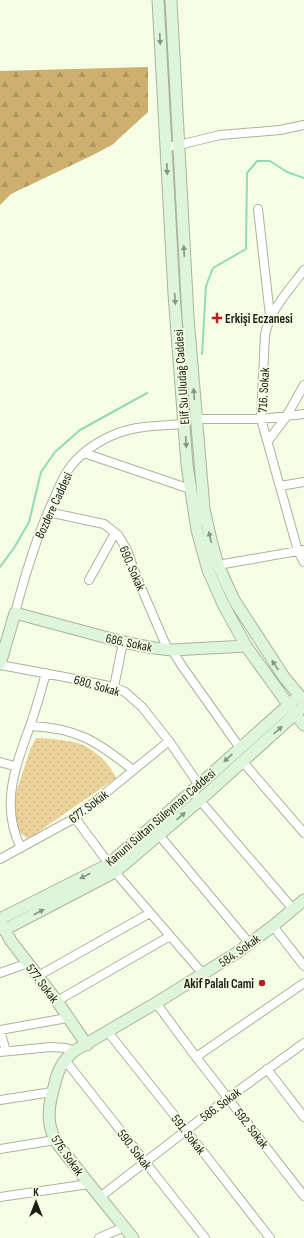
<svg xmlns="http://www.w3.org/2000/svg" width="304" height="1238" font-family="'Sofia Sans Condensed',sans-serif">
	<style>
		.grass { fill: url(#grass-dots) }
		.forest { fill: url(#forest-firs) }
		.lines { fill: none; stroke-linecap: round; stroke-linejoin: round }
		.stream { stroke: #91dab5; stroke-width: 2 }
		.street-casing { stroke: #abb39b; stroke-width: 10 }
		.secondary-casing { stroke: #abb39b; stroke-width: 13 }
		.street { stroke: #fff; stroke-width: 8 }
		.secondary { stroke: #ddf6db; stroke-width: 11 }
		.oneway { fill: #869582 }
		.poi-dot { fill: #b2221d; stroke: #f5fee5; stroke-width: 1.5 }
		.labels { text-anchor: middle; stroke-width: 3.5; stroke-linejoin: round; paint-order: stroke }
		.poi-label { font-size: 13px; font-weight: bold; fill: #1b1e15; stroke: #f5fee5; text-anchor: start }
		.street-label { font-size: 13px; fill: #1b1e15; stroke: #f5fee5 }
	</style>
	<defs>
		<pattern id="grass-dots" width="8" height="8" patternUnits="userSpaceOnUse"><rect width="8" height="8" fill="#ebd19a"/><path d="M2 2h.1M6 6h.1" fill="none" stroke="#c9b384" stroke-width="1.8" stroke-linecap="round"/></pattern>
		<pattern id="forest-firs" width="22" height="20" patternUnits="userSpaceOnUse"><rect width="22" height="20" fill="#cdaf6e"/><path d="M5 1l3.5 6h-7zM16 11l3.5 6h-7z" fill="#af965e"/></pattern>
	</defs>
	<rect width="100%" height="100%" fill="#f5fee5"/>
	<path class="grass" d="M 36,738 C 47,738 74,741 83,745 C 97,752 110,764 116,778 L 28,839 L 19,832 L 15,815 L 15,796 L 30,750 Z"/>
	<path class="forest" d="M 148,67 L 148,112 L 112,145 L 93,155 L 11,194 L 0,205 L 0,71 Z"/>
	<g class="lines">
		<path class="stream" d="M 202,354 L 206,286 L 213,268 L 246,249 L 247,173 L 257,161 L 270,161 L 287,172 L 304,178
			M 0,567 L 14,548 L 29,522 L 41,472 L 55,452 L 80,430 L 147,393"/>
		<defs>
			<path id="street" d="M 166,147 L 179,145 L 220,135 L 280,130 L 304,125
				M 258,209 L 270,316
				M 304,270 C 290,289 269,311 265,335 L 261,419 L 298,551 L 304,562
				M 197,419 L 261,419 L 304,414
				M 268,441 L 286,417 L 304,385
				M 84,453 L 190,489
				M 280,486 L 304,482
				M 48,512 L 104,524 L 118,535 L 127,550 L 137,578 L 168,650
				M 218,565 L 304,550
				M 89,580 L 115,533
				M 15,613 C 25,575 36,537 53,501 C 58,489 63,476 71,466 C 83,451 100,440 118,433 C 139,425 162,426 184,424
				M 172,650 L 182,666 L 240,748
				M 0,665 L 70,678 L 114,687 L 125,692 L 142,707 L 169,741 L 199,785
				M 114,687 L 123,642
				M 30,726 C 77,728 97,741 133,770
				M 0,762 L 14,766
				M 243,762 L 304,833
				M 197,797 L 293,909
				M 75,818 L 115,872 L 203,974
				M 159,835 L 250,944
				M 21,848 C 0,806 15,768 30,726 C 36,709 41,691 46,673
				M 0,859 L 75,818 L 169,741
				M 273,926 L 304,966
				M 0,973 L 28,963
				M 38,976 L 150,913
				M 57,1001 L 170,936
				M 156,1003 L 196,1057 L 304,1196
				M 0,1030 L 67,1018
				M 0,1031 L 6,1051
				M 108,1032 L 186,1130 L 270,1238
				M 0,1052 L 51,1047 L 66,1048 L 74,1051
				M 196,1057 L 304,983
				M 65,1060 L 205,1238
				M 267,1069 L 304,1117
				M 0,1100 L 52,1092
				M 0,1149 L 55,1140
				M 0,1197 L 89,1184
				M 100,1197 L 228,1098 L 304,1043
				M 99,1238 L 124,1227"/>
			<path id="secondary" d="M 158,0 L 174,294 L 187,465 L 197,530 L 208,570 L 223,604 L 246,646 L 295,714 L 304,725
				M 171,0 L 188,317 L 204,509 L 211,540 L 218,565 L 234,600 L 284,677 L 304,701
				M 0,664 L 15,613 L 123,642 L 154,648 L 172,650 L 246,646
				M 0,919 L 109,864 L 199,785 L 294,700
				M 1,923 L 11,941 L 57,1001 L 87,1045
				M 4,930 L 115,872 L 200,800 L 304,706
				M 133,1238 C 113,1213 92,1188 72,1162 C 64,1152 54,1142 51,1129 C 47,1116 50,1100 54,1087 C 57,1072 62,1061 74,1051 L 156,1003 L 238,952 L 273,926 L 304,900"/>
		</defs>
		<use href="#street" class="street-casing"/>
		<use href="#secondary" class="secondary-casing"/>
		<use href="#street" class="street"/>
		<use href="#secondary" class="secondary"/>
	</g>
	<defs><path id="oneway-solid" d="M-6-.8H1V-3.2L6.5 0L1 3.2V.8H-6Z"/></defs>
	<g class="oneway">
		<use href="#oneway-solid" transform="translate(160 39) rotate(87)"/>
		<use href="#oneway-solid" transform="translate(167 169) rotate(88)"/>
		<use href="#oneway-solid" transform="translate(184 251) rotate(-93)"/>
		<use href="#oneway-solid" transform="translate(175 299) rotate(86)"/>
		<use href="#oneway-solid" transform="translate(194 394) rotate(-95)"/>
		<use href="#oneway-solid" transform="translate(186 442) rotate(86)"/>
		<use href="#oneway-solid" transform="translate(210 537) rotate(-103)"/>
		<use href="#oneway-solid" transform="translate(275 665) rotate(-124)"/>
		<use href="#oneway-solid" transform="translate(278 730) rotate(-42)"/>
		<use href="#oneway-solid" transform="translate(228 758) rotate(137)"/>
		<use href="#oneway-solid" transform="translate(181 816) rotate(-41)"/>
		<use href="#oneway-solid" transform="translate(85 876) rotate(153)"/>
		<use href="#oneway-solid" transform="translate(39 912) rotate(-28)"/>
	</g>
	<g class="poi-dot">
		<path d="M215 312h4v4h4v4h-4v4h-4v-4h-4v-4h4z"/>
		<circle cx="262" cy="983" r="4"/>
	</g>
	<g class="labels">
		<g class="poi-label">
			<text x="225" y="323">Erkişi Eczanesi</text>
			<text x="254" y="988" text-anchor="end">Akif Palalı Cami</text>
		</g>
		<g class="street-label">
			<text transform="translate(181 377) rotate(-94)" y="5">Elif Su Uludağ Caddesi</text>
			<text transform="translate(263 390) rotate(-87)" y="5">716. Sokak</text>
			<text transform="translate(53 505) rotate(-65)" y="5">Bozdere Caddesi</text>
			<text transform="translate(133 568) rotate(67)" y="5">690. Sokak</text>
			<text transform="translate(129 642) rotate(12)" y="5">686. Sokak</text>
			<text transform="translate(97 685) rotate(16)" y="5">680. Sokak</text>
			<text transform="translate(88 806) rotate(-37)" y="5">677. Sokak</text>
			<text transform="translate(160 817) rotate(-41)" y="5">Kanuni Sultan Süleyman Caddesi</text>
			<text transform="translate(239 950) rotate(-35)" y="5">584. Sokak</text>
			<text transform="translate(43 983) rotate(53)" y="5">577. Sokak</text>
			<text transform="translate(220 1104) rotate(-37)" y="5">586. Sokak</text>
			<text transform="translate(252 1128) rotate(52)" y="5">592. Sokak</text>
			<text transform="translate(189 1134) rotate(52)" y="5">591. Sokak</text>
			<text transform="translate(135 1149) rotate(52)" y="5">590. Sokak</text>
			<text transform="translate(68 1155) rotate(55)" y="5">576. Sokak</text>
		</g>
	</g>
	<g transform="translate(36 1202)" stroke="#f5fee5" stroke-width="3" paint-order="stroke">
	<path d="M0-3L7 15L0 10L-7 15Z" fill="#1b1e15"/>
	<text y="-6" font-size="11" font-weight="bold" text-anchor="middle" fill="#1b1e15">K</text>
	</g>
</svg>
